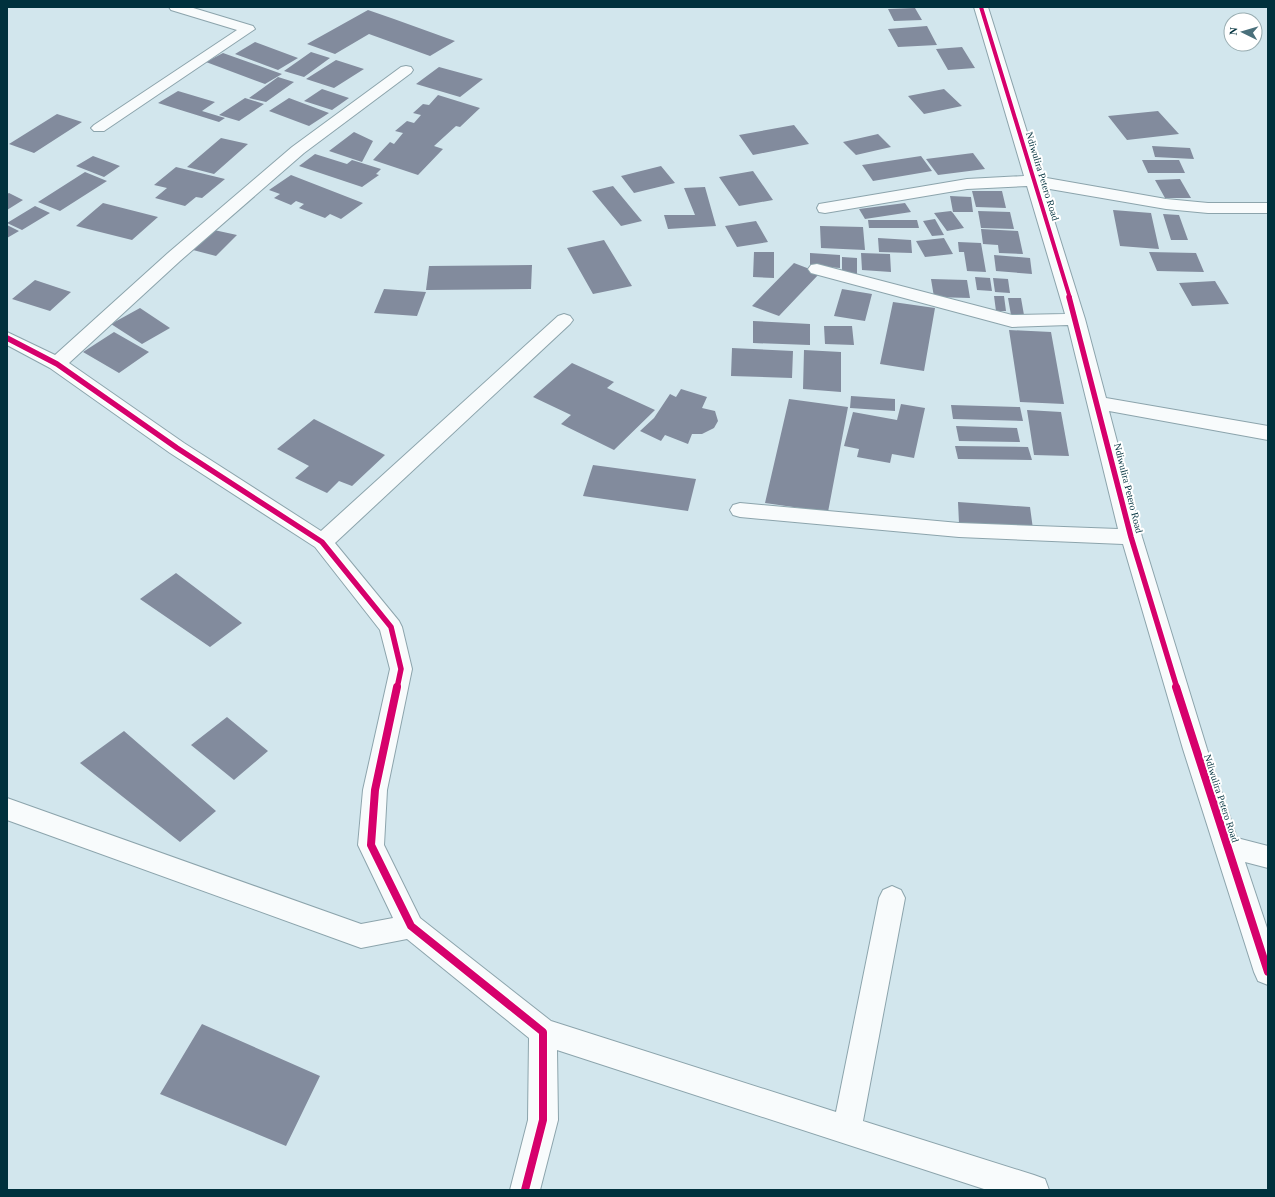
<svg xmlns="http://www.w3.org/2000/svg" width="1275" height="1197" font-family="Georgia,serif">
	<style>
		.building { fill: #828b9d }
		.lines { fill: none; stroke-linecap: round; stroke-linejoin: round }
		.minor-casing { stroke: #8ca4ac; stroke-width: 2 }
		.minor { fill: #f8fbfc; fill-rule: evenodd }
		.cycleway-far2-casing { stroke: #fff; stroke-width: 6 }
		.cycleway-far1-casing { stroke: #fff; stroke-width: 8 }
		.cycleway-casing { stroke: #fff; stroke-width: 10 }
		.cycleway-far2 { stroke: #d6006c; stroke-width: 4 }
		.cycleway-far1 { stroke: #d6006c; stroke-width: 5.5 }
		.cycleway { stroke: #d6006c; stroke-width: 8 }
		.labels { text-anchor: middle; stroke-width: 4; stroke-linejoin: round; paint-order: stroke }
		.street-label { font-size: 10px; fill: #00313d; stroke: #fff }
	</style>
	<rect width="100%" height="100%" fill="#d2e6ed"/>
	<path class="building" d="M 915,8 L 922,20 L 894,21 L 888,9 Z
		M 368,10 L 394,19 L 455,41 L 430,56 L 369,34 L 335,54 L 307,44 Z
		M 927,26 L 937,45 L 898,47 L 888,29 Z
		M 255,42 L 298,58 L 278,70 L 235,54 Z
		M 962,47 L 975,68 L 948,70 L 936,49 Z
		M 311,52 L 330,58 L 304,77 L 284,71 Z
		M 223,53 L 282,74 L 265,84 L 206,62 Z
		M 336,60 L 364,69 L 334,88 L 306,79 Z
		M 439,67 L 483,79 L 460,97 L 416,84 Z
		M 278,77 L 294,82 L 266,102 L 249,98 Z
		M 322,89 L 349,98 L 332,110 L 304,101 Z
		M 944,89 L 962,106 L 924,114 L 908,96 Z
		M 178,91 L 215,102 L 202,111 L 225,118 L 219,122 L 158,103 Z
		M 438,95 L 480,108 L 460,127 L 456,126 L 434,146 L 443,149 L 418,175 L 373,160 L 390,142 L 394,144 L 403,133 L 395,131 L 407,121 L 414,123 L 421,115 L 413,113 L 423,104 L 429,105 Z
		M 245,98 L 264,104 L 239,121 L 219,115 Z
		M 289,98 L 329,113 L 309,126 L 269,111 Z
		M 1158,111 L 1179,134 L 1127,140 L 1108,116 Z
		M 57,114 L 82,122 L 34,153 L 9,144 Z
		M 794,125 L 809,144 L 753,155 L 739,135 Z
		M 354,132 L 373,141 L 362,162 L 329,151 Z
		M 878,134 L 891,147 L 856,155 L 843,142 Z
		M 221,138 L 248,144 L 214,174 L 187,167 Z
		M 1152,146 L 1190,148 L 1194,159 L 1155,157 Z
		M 973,153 L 985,169 L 938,175 L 926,159 Z
		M 315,154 L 347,164 L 352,160 L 381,169 L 376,174 L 379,175 L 362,187 L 299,166 Z
		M 93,156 L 120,166 L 104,177 L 76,166 Z
		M 921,156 L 932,171 L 873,181 L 862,165 Z
		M 1142,160 L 1179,160 L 1185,173 L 1148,173 Z
		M 661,166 L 675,183 L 634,193 L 621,176 Z
		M 176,167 L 225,179 L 202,198 L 196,197 L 185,206 L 155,198 L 167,188 L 154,185 Z
		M 753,171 L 773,200 L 739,206 L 719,177 Z
		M 85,172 L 107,181 L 60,211 L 38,202 Z
		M 291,175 L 363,203 L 341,219 L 330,214 L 325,218 L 299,208 L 304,204 L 296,201 L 291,205 L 274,198 L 280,194 L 269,190 Z
		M 1180,179 L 1191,198 L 1165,198 L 1155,180 Z
		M 613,186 L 642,221 L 621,226 L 592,191 Z
		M 705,187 L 716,226 L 668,229 L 664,215 L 695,215 L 684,188 Z
		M 972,191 L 1002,191 L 1006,208 L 976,207 Z
		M 9,193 L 23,200 L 7,210 L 7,194 Z
		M 950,196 L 971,197 L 973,212 L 953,212 Z
		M 103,203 L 158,217 L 132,240 L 76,226 Z
		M 905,203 L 911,212 L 865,219 L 859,209 Z
		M 35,206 L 50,213 L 22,230 L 7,223 Z
		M 1113,210 L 1151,213 L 1159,249 L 1120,246 Z
		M 951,211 L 953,213 L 964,228 L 947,231 L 934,213 Z
		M 978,211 L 1010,212 L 1014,229 L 981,228 Z
		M 1163,214 L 1179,215 L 1188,240 L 1171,240 Z
		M 935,219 L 944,235 L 932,236 L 923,221 Z
		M 868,220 L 917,220 L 919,228 L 869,228 Z
		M 756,221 L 768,242 L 737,247 L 725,226 Z
		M 7,225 L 19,231 L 7,238 Z
		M 820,226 L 863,227 L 865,250 L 821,248 Z
		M 981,229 L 1018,231 L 1023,254 L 999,253 L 998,245 L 983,244 Z
		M 214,230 L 237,235 L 216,256 L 193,250 Z
		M 878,238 L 911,240 L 912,253 L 879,252 Z
		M 944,238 L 953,254 L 925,257 L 916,241 Z
		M 604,240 L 632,286 L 593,294 L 567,248 Z
		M 958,242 L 981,243 L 986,272 L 967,271 L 964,252 L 959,252 Z
		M 754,252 L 774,252 L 774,278 L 753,277 Z
		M 1149,252 L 1196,253 L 1204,272 L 1157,271 Z
		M 810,253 L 840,255 L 840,268 L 810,266 Z
		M 861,253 L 890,254 L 891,272 L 862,270 Z
		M 994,255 L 1030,258 L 1032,274 L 996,271 Z
		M 842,257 L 857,258 L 857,274 L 842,273 Z
		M 794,263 L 820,273 L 779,316 L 752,306 Z
		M 532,265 L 531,289 L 426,290 L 429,266 Z
		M 975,277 L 990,278 L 992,291 L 977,290 Z
		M 993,278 L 1008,279 L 1010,293 L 995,292 Z
		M 931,279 L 967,280 L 970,298 L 934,297 Z
		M 35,280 L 71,292 L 50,311 L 12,299 Z
		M 1215,281 L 1229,304 L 1192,306 L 1179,283 Z
		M 384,289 L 426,292 L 417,316 L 374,313 Z
		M 842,289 L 872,294 L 865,321 L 834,316 Z
		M 994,296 L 1004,296 L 1006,311 L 996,311 Z
		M 1008,298 L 1021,298 L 1024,315 L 1011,315 Z
		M 893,302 L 935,308 L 924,371 L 880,364 Z
		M 140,308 L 170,328 L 142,344 L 111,324 Z
		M 753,321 L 810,324 L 810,345 L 753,343 Z
		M 824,326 L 852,326 L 854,345 L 825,344 Z
		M 1009,330 L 1051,332 L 1064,404 L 1020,402 Z
		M 114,332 L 149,352 L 119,373 L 83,352 Z
		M 732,348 L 793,351 L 792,378 L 731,376 Z
		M 804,350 L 841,352 L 841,392 L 803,389 Z
		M 572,363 L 614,382 L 607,388 L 655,410 L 614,450 L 561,424 L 571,415 L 533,397 Z
		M 681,389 L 707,397 L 702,408 L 715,411 L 718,421 L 714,428 L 702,434 L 692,434 L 688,444 L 665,435 L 661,441 L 640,431 L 654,418 L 670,394 L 676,397 Z
		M 851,396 L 895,399 L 895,411 L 850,408 Z
		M 789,399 L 848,407 L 828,512 L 765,503 Z
		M 901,404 L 925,408 L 914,458 L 892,454 L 890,463 L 857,457 L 859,449 L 844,446 L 853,412 L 897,420 Z
		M 951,405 L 1020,407 L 1023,421 L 953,419 Z
		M 1027,410 L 1061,412 L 1069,456 L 1034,455 Z
		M 314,419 L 385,455 L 352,486 L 339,481 L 327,493 L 295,478 L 309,466 L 277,449 Z
		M 956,426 L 1017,428 L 1020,442 L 959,441 Z
		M 955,446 L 1028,447 L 1032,460 L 958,459 Z
		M 593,465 L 696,479 L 688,511 L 583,496 Z
		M 958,502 L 1030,507 L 1033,529 L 959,523 Z
		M 176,573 L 242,623 L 210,647 L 140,599 Z
		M 227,717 L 268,751 L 234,780 L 191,745 Z
		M 124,731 L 216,811 L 180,842 L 80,763 Z
		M 202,1024 L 320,1076 L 286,1146 L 160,1094 Z"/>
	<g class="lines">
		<defs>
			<path id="minor" d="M 169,7 L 190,7 L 253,26 L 255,29 L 104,131 L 94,131 L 91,128 L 94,125 L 237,30 L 171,10 Z
				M 974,7 L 988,7 L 1041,177 L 1166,199 L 1208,203 L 1268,203 L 1268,213 L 1208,213 L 1166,209 L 1044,188 L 1085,319 L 1106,398 L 1268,426 L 1268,440 L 1109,411 L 1142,537 L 1207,749 L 1237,838 L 1268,846 L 1268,868 L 1245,862 L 1268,931 L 1268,985 L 1258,981 L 1254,972 L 1183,749 L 1123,544 L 959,537 L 740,517 L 733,515 L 730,510 L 733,505 L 740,503 L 959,523 L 1118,529 L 1068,325 L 1012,327 L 811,273 L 808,269 L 811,265 L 817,264 L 1012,315 L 1065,314 L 1027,186 L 967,189 L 825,213 L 819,212 L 817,208 L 819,204 L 825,203 L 967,179 L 1024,176 Z
				M 406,66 L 411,67 L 413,70 L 411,73 L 304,153 L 180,261 L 69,363 L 184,443 L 321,531 L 558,316 L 564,314 L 570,316 L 573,320 L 570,324 L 335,543 L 399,621 L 402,627 L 412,669 L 387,790 L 384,845 L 420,918 L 551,1021 L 836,1112 L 879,898 L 883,890 L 892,886 L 901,890 L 905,898 L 863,1121 L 1034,1175 L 1045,1179 L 1049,1190 L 987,1190 L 557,1050 L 558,1120 L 540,1190 L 510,1190 L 528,1120 L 529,1038 L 407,939 L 361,948 L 7,820 L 7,798 L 361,924 L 393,918 L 358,845 L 363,790 L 390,669 L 380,630 L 315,547 L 170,453 L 50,368 L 7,345 L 7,332 L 55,355 L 168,253 L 292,147 L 401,67 Z"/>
		</defs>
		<use href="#minor" class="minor-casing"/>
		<use href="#minor" class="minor"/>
		<defs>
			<path id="cycleway-far2" d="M 981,7 L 1070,298"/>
			<path id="cycleway-far1" d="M 1069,297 L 1131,537 L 1177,688
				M 7,338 L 57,364 L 177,448 L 322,542 L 391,627 L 401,669 L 397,688"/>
			<path id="cycleway" d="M 397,687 L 375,790 L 371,845 L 411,926 L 543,1032 L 543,1120 L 525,1190
				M 1176,687 L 1268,972"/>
		</defs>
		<use href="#cycleway-far2" class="cycleway-far2-casing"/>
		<use href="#cycleway-far1" class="cycleway-far1-casing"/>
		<use href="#cycleway" class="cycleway-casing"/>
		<use href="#cycleway-far2" class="cycleway-far2"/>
		<use href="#cycleway-far1" class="cycleway-far1"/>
		<use href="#cycleway" class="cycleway"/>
	</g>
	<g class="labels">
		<g class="street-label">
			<text transform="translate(1043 176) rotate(73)" y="4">Ndiwulira Petero Road</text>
			<text transform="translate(1129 488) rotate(76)" y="4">Ndiwulira Petero Road</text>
			<text transform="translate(1222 798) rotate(72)" y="4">Ndiwulira Petero Road</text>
		</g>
	</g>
	<rect width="1275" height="1197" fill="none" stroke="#00313d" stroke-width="16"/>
	<g transform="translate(1243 32) rotate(275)"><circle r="19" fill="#ffffff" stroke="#99adb1"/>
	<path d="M0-3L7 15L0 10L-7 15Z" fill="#4a707b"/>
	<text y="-6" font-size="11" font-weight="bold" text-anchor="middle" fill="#00313d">N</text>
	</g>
</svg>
